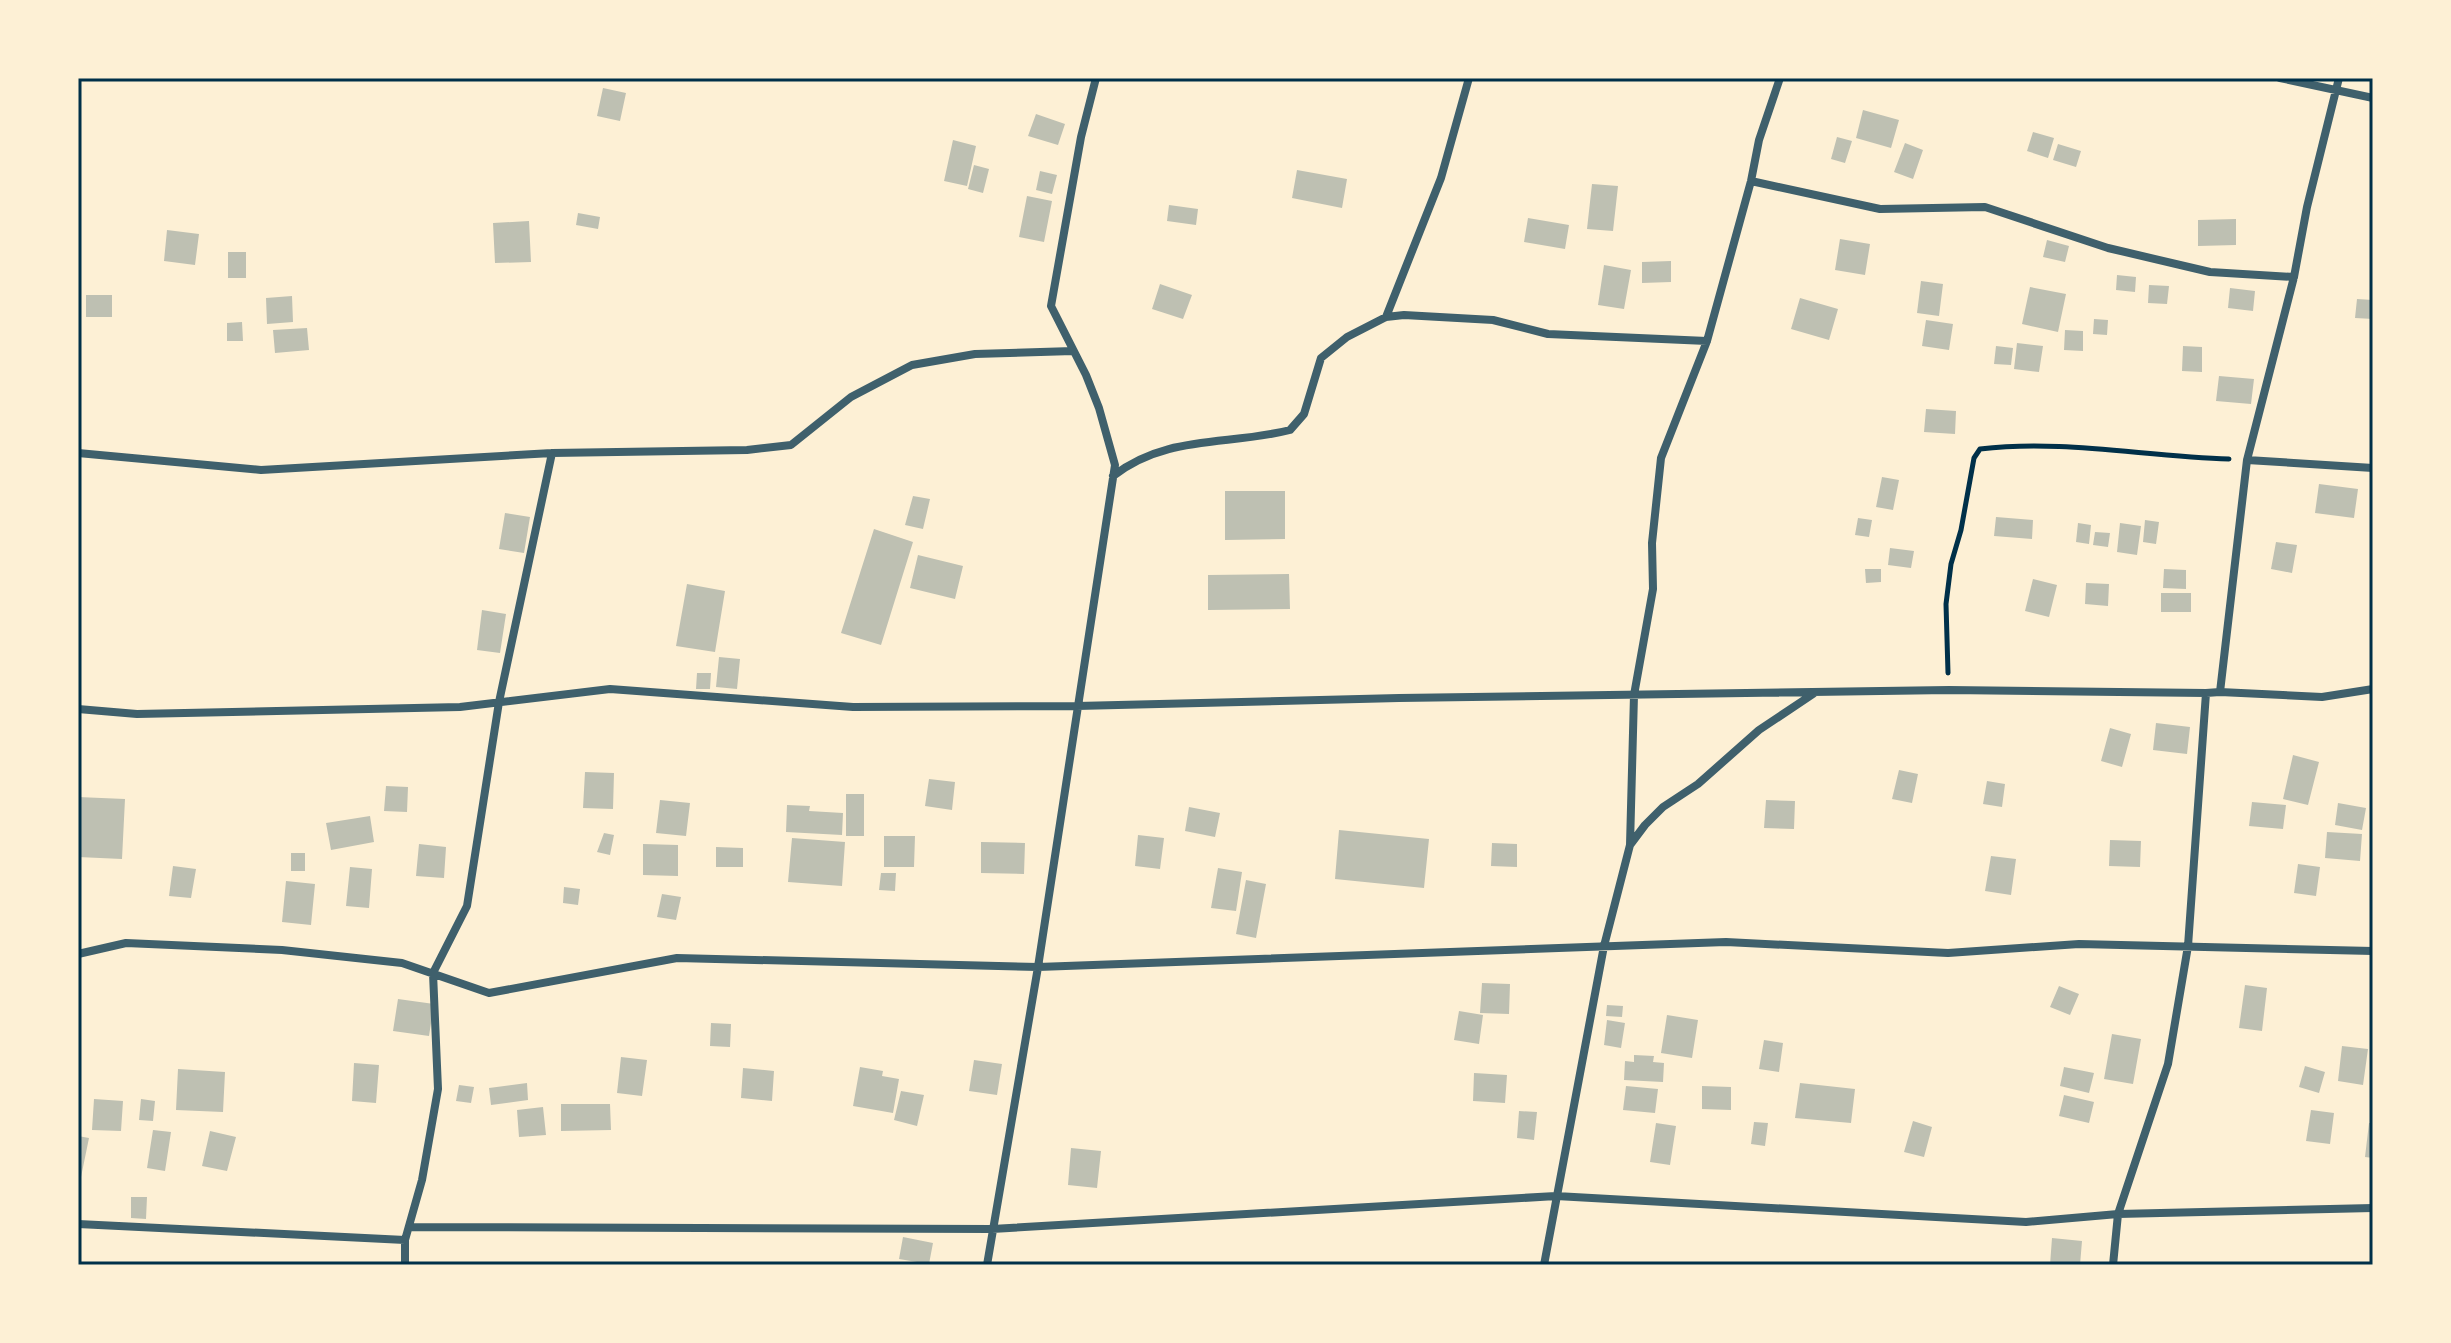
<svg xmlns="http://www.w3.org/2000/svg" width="2451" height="1343" font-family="Manrope,sans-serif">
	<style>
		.building { fill: #bec0b2 }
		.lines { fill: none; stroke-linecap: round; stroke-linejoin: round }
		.path { stroke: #003049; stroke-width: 5 }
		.minor { stroke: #3f606c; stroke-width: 8 }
		.neatline { fill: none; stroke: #003049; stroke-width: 3 }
	</style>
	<rect width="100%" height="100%" fill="#fdf0d5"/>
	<path class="building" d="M 603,88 L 626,93 L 620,121 L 597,116 Z
		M 1863,110 L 1899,120 L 1891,148 L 1856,138 Z
		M 1036,114 L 1065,124 L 1058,145 L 1028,136 Z
		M 2033,132 L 2054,138 L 2048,158 L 2027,151 Z
		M 1837,137 L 1852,141 L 1845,163 L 1831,159 Z
		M 953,140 L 976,146 L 967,186 L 944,181 Z
		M 1905,143 L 1923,150 L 1913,179 L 1894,172 Z
		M 2058,144 L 2081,151 L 2076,167 L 2053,160 Z
		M 974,165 L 989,169 L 983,193 L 968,189 Z
		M 1297,170 L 1347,179 L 1342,208 L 1292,198 Z
		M 1040,171 L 1057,175 L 1052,194 L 1036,190 Z
		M 1592,184 L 1618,186 L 1613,231 L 1587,229 Z
		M 1027,196 L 1052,201 L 1044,242 L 1019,237 Z
		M 1169,205 L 1198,209 L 1196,225 L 1167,221 Z
		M 578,213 L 600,217 L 598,229 L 576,225 Z
		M 1528,218 L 1569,225 L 1565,249 L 1524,242 Z
		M 2236,219 L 2236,245 L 2198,246 L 2198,220 Z
		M 529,221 L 531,262 L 495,263 L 493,223 Z
		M 167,230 L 199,234 L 195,265 L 164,261 Z
		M 1840,239 L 1870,244 L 1865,275 L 1835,270 Z
		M 2047,240 L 2069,246 L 2065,262 L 2043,257 Z
		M 228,252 L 246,252 L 246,278 L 228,278 Z
		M 1671,261 L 1671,282 L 1642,283 L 1642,262 Z
		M 1604,265 L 1631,270 L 1624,309 L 1598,305 Z
		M 2117,275 L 2136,277 L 2135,292 L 2116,290 Z
		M 1921,281 L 1943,284 L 1939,316 L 1917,313 Z
		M 1160,284 L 1192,295 L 1183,319 L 1152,309 Z
		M 2149,285 L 2169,286 L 2167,304 L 2148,303 Z
		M 2030,287 L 2066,294 L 2058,332 L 2022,324 Z
		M 2230,288 L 2255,291 L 2253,311 L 2228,308 Z
		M 86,295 L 112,295 L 112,317 L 86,317 Z
		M 292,296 L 293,322 L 267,324 L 266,298 Z
		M 1800,298 L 1838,309 L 1829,340 L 1791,329 Z
		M 2357,299 L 2373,300 L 2373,319 L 2355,318 Z
		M 2094,319 L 2108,320 L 2107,335 L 2093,334 Z
		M 1926,320 L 1953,324 L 1949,350 L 1922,346 Z
		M 242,322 L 243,341 L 227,341 L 227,323 Z
		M 307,328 L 309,350 L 275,353 L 273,330 Z
		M 2065,330 L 2083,331 L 2083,351 L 2064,350 Z
		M 2017,343 L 2043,346 L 2039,372 L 2014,369 Z
		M 1996,346 L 2013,348 L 2011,365 L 1994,364 Z
		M 2183,346 L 2202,347 L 2202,372 L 2182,371 Z
		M 2219,376 L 2254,379 L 2251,404 L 2216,401 Z
		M 1926,409 L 1956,411 L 1955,434 L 1924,432 Z
		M 1882,477 L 1899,480 L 1893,510 L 1876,507 Z
		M 2319,484 L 2358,489 L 2354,518 L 2315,513 Z
		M 1225,491 L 1285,491 L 1285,539 L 1225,540 Z
		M 913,496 L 930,499 L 923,529 L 905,525 Z
		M 505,513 L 530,517 L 524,553 L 499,549 Z
		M 1996,517 L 2033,520 L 2032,539 L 1994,536 Z
		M 1858,518 L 1872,520 L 1869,537 L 1855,535 Z
		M 2145,520 L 2159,522 L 2156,544 L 2143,542 Z
		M 2078,523 L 2091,525 L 2089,544 L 2076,542 Z
		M 2120,523 L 2141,526 L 2137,555 L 2117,552 Z
		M 874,529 L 913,542 L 881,645 L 841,633 Z
		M 2095,532 L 2110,533 L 2108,547 L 2093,545 Z
		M 2276,542 L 2297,545 L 2292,573 L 2271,569 Z
		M 1890,548 L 1914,551 L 1911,568 L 1888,565 Z
		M 918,555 L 963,566 L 955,599 L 910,588 Z
		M 1865,569 L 1881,569 L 1881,582 L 1866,583 Z
		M 2164,569 L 2186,570 L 2186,589 L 2163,588 Z
		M 1289,574 L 1290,609 L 1208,610 L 1208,575 Z
		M 2033,579 L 2057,585 L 2049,617 L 2025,611 Z
		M 2086,583 L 2109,584 L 2108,606 L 2085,604 Z
		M 687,584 L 725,591 L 715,652 L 676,646 Z
		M 2161,593 L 2191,593 L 2191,612 L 2161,612 Z
		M 482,610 L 506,614 L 500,653 L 477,650 Z
		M 719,657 L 740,659 L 737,689 L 716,687 Z
		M 697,673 L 711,673 L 710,689 L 696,689 Z
		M 2156,723 L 2190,727 L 2187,754 L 2153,750 Z
		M 2110,728 L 2131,734 L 2122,767 L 2101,761 Z
		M 2293,755 L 2319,762 L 2308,805 L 2283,799 Z
		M 1899,770 L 1918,774 L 1912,803 L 1892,799 Z
		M 585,772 L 614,773 L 613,809 L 583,808 Z
		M 929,779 L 955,782 L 952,810 L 925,806 Z
		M 1987,781 L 2005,784 L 2002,807 L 1983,804 Z
		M 386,786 L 408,787 L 407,812 L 384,811 Z
		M 846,794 L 864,794 L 864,836 L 846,836 Z
		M 78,797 L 125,799 L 122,859 L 78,857 Z
		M 660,800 L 690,803 L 686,836 L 656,833 Z
		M 1766,800 L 1795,801 L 1794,829 L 1764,828 Z
		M 2252,802 L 2286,805 L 2283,829 L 2249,826 Z
		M 2338,803 L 2366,808 L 2362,830 L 2335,825 Z
		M 787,805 L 810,806 L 809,811 L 843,813 L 842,835 L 786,832 Z
		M 1189,807 L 1220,813 L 1215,837 L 1185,831 Z
		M 370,816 L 374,842 L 331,850 L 326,823 Z
		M 1339,830 L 1429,839 L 1424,888 L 1335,879 Z
		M 2327,832 L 2362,834 L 2360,861 L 2325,858 Z
		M 604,833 L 614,835 L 610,855 L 597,852 Z
		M 1138,835 L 1164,838 L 1160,869 L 1135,866 Z
		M 884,836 L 915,836 L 914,867 L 884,867 Z
		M 792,838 L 845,842 L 842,886 L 788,882 Z
		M 2110,840 L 2141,841 L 2140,867 L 2109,866 Z
		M 981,842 L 1025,843 L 1024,874 L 981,873 Z
		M 1492,843 L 1517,844 L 1517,867 L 1491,866 Z
		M 419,844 L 446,847 L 444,878 L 416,876 Z
		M 643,844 L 678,845 L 678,876 L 643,875 Z
		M 716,847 L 743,848 L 743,867 L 716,867 Z
		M 291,853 L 305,853 L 305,871 L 291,871 Z
		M 1991,856 L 2016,859 L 2011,895 L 1985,891 Z
		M 2298,864 L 2320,867 L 2316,896 L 2294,893 Z
		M 173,866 L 196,869 L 191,898 L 169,896 Z
		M 350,867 L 372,869 L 369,908 L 346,906 Z
		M 1218,868 L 1242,872 L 1236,911 L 1211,908 Z
		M 881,873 L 896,873 L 895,891 L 879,890 Z
		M 1246,880 L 1266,884 L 1256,938 L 1236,934 Z
		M 286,881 L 315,884 L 311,925 L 282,922 Z
		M 564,887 L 580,889 L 578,905 L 563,903 Z
		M 662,894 L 681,897 L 676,920 L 657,917 Z
		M 1482,983 L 1510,984 L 1509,1014 L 1480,1013 Z
		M 2245,985 L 2267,988 L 2262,1031 L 2239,1028 Z
		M 2059,986 L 2079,994 L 2070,1015 L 2050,1007 Z
		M 398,999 L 434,1004 L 429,1036 L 393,1031 Z
		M 1607,1005 L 1623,1006 L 1622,1017 L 1606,1016 Z
		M 1459,1011 L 1483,1015 L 1479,1044 L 1454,1040 Z
		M 1667,1015 L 1698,1020 L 1692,1058 L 1661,1053 Z
		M 1607,1020 L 1625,1023 L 1621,1048 L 1604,1045 Z
		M 711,1023 L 731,1024 L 730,1047 L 710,1046 Z
		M 2112,1034 L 2141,1039 L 2133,1084 L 2104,1079 Z
		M 1764,1040 L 1783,1043 L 1779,1072 L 1759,1069 Z
		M 2342,1046 L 2368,1049 L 2363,1085 L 2338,1081 Z
		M 1634,1055 L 1654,1056 L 1653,1062 L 1664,1063 L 1663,1082 L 1624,1080 L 1625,1061 L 1634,1062 Z
		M 621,1057 L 647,1060 L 642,1096 L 617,1093 Z
		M 974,1060 L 1002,1064 L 997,1095 L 969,1091 Z
		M 354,1063 L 379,1065 L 376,1103 L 352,1101 Z
		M 2305,1066 L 2325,1072 L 2319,1093 L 2299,1087 Z
		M 860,1067 L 883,1071 L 882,1076 L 899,1079 L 893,1113 L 853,1106 Z
		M 2064,1067 L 2094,1073 L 2089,1093 L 2060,1086 Z
		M 743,1068 L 774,1071 L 772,1101 L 741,1098 Z
		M 178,1069 L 225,1072 L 223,1112 L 176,1110 Z
		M 1474,1073 L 1507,1075 L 1505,1103 L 1473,1101 Z
		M 527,1083 L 528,1100 L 491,1105 L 489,1088 Z
		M 1800,1083 L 1855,1089 L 1851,1123 L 1795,1118 Z
		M 459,1085 L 474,1087 L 471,1103 L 456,1101 Z
		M 1626,1086 L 1658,1089 L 1655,1113 L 1623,1110 Z
		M 1702,1086 L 1731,1087 L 1731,1110 L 1702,1109 Z
		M 901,1091 L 924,1095 L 917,1126 L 894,1120 Z
		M 2064,1095 L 2094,1102 L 2089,1123 L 2059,1116 Z
		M 94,1099 L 123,1101 L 121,1131 L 92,1130 Z
		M 141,1099 L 155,1101 L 153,1121 L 139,1120 Z
		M 561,1104 L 610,1104 L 611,1130 L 561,1131 Z
		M 543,1107 L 546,1135 L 519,1137 L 517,1110 Z
		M 2311,1110 L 2334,1113 L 2330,1144 L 2306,1141 Z
		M 1519,1111 L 1537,1112 L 1534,1140 L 1517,1138 Z
		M 1913,1121 L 1932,1127 L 1924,1157 L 1904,1152 Z
		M 1754,1122 L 1768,1123 L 1765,1146 L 1751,1144 Z
		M 1656,1123 L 1676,1126 L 1670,1165 L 1650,1162 Z
		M 2369,1123 L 2373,1123 L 2373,1158 L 2365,1157 Z
		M 153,1130 L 171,1132 L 165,1171 L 147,1168 Z
		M 210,1131 L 236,1137 L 227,1171 L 202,1166 Z
		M 78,1136 L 89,1138 L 81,1177 L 78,1177 Z
		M 1071,1148 L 1101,1151 L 1097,1188 L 1068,1185 Z
		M 131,1197 L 147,1197 L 146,1219 L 131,1218 Z
		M 903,1237 L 933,1243 L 929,1264 L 899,1259 Z
		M 2052,1238 L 2082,1241 L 2080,1265 L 2050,1265 Z"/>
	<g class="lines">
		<path class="path" d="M 1948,673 L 1946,604 L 1951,564 L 1961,530 L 1974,458 L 1980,449 C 2063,439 2146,457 2229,459"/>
		<path class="minor" d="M 2280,78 L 2373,98
			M 1751,181 L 1880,209 L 1985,207 L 2108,248 L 2210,272 L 2294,277
			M 1386,317 L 1441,178 L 1469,78
			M 78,453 L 261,470 L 552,453 L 747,450 L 791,445 L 851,397 L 912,365 L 975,354 L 1073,351
			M 2247,460 L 2373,468
			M 1113,476 C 1167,434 1228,446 1290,430 L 1304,414 L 1321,358 L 1347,337 L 1386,317 L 1404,315 L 1493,320 L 1548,334 L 1707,341
			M 2220,692 L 2322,697 L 2373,689
			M 78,709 L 137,714 L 460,707 L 610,689 L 853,707 L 1077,706 L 1399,698 L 1949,690 L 2206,693
			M 1630,845 L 1634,695 L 1653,589 L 1652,543 L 1661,458 L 1707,341 L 1751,181 L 1759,140 L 1780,78
			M 78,954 L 126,943 L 282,950 L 402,963 L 489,993 L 677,958 L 1038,967 L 1726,942 L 1948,953 L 2079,944 L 2373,951
			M 78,1224 L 405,1240
			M 409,1227 L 992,1229 L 1556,1196 L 2026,1222 L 2118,1214 L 2373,1208
			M 405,1265 L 405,1240 L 422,1180 L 438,1089 L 433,973 L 467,906 L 499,702 L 552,453
			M 987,1265 L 1038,967 L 1115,465 L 1099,408 L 1086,375 L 1051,306 L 1081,137 L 1096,78
			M 1544,1265 L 1604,946 L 1630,845 L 1645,825 L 1663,807 L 1698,784 L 1759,730 L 1813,694
			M 2113,1265 L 2118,1214 L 2168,1064 L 2188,946 L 2206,693 L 2220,692 L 2247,460 L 2294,277 L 2307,207 L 2339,78"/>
	</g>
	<rect width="2451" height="1343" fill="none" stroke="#fdf0d5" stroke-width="160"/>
	<rect x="80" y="80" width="2291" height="1183" class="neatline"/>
</svg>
